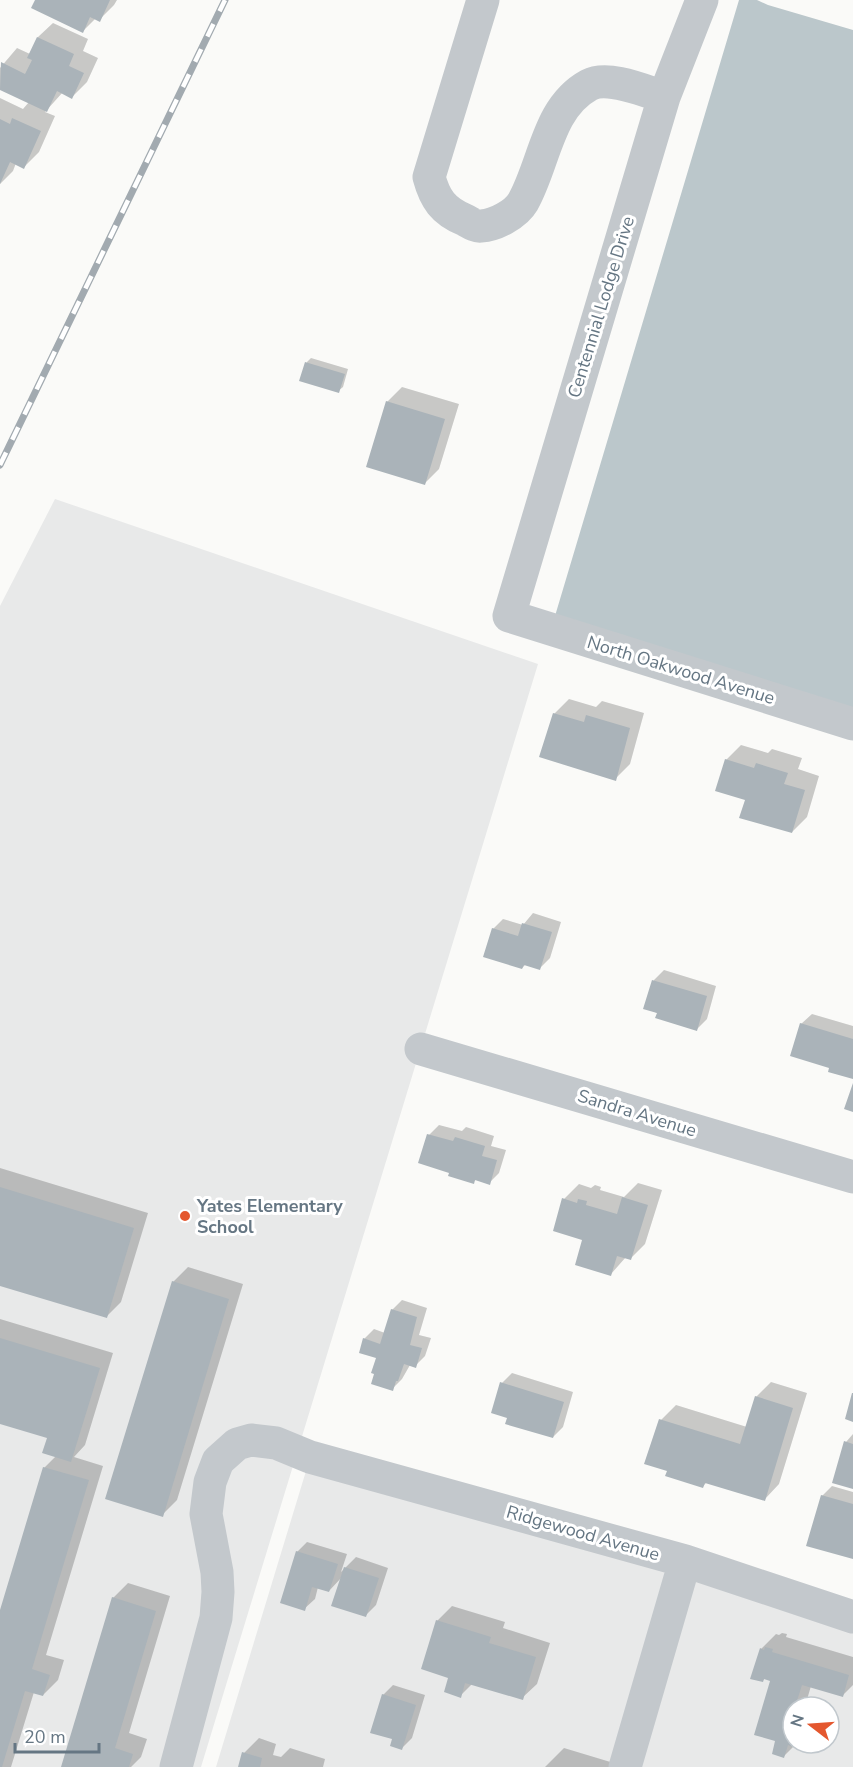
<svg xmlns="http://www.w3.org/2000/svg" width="853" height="1767" font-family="'Nunito Sans',sans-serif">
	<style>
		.built { fill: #e8e9e9; fill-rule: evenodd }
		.water { fill: #bbc7cb }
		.shadow { fill: #0003 }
		.building { fill: #aab3b9 }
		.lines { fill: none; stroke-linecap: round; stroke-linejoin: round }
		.minor { stroke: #c3c8cc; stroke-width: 33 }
		.rail-casing { stroke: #a2aab0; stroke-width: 7 }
		.rail { stroke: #fff; stroke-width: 4.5; stroke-dasharray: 14; stroke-linecap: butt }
		.poi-dot { fill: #e4572e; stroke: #fff; stroke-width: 2 }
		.labels { text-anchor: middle; stroke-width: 6; stroke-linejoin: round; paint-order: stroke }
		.street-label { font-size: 18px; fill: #657683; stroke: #fff }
		.poi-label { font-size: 18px; font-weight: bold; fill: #657683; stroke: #fff; text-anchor: start }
	</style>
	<rect width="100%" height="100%" fill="#fafaf8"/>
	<path class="built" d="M 55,499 L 538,664 L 201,1767 L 0,1767 L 0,606 Z
		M 306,1471 L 681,1575 L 853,1632 L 853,1767 L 216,1767 ZM 793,1707 L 829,1707 L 829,1743 L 793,1743 Z"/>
	<path class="water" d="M 739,0 L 757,0 L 768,5 L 853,30 L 853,709 L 555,616 Z"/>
	<path class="shadow" d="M 36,0 L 117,0 L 114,5 L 99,20 L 96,18 L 83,31 Z
		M 53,23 L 88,39 L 83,51 L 98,58 L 87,82 L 72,97 L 63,92 L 45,112 L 55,116 L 39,152 L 24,167 L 16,163 L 13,171 L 0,184 L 0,98 L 23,109 L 29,102 L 0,89 L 0,68 L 17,48 L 30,54 L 38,37 Z
		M 311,358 L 348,369 L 343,387 L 338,391 L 301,380 L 307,362 Z
		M 402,387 L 459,404 L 439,469 L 424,484 L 387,402 Z
		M 569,699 L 596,707 L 602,701 L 644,713 L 630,764 L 615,779 L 554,714 Z
		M 741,745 L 768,753 L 772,749 L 802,758 L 798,769 L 819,776 L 807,817 L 792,832 L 747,799 L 726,760 Z
		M 533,913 L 561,922 L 550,958 L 540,968 L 526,964 L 522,968 L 493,929 L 503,919 L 523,925 Z
		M 664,970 L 716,986 L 707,1019 L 697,1029 L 645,1008 L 654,980 Z
		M 812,1014 L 853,1026 L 853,1078 L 831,1067 L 801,1024 Z
		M 439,1125 L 462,1131 L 466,1127 L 494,1136 L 491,1146 L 506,1150 L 499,1173 L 489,1183 L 477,1179 L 473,1182 L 451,1172 L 429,1135 Z
		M 0,1168 L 148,1213 L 121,1302 L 106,1317 L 0,1284 Z
		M 638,1183 L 662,1190 L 645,1244 L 630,1259 L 626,1257 L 611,1274 L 584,1239 L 564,1199 L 579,1184 L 591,1188 L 595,1185 L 601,1187 L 600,1190 L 624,1197 Z
		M 188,1267 L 243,1284 L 177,1500 L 162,1515 L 173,1282 Z
		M 402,1300 L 427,1308 L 419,1335 L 431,1338 L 425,1356 L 415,1366 L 410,1365 L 402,1379 L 392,1389 L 378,1357 L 364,1339 L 374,1329 L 385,1333 L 392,1310 Z
		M 0,1319 L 113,1353 L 85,1445 L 74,1457 L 103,1466 L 46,1655 L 64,1660 L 58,1680 L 43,1695 L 34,1692 L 11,1767 L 0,1767 L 0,1615 L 44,1468 L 56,1456 L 49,1437 L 0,1423 Z
		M 512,1373 L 573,1392 L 563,1427 L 553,1437 L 509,1417 L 502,1383 Z
		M 771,1382 L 807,1393 L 779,1484 L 765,1499 L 707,1482 L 703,1486 L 668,1470 L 661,1420 L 676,1405 L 747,1427 L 756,1397 Z
		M 853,1434 L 853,1488 L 846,1442 Z
		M 832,1486 L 853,1492 L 853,1558 L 822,1496 Z
		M 307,1542 L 347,1554 L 341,1572 L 356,1557 L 388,1568 L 376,1605 L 366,1615 L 342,1577 L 329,1591 L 318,1587 L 315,1599 L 304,1609 L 297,1552 Z
		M 128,1583 L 170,1596 L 129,1733 L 147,1739 L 141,1757 L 131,1767 L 62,1767 L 113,1598 Z
		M 452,1606 L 505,1622 L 503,1628 L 550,1643 L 537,1684 L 522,1698 L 472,1684 L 460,1696 L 450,1677 L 437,1621 Z
		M 782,1633 L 787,1634 L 786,1637 L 853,1657 L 853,1685 L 842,1696 L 811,1686 L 806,1703 L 814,1707 L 793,1707 L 793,1743 L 797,1743 L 784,1756 L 777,1740 L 771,1680 L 765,1678 L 762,1681 L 761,1649 L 776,1634 L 779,1635 Z
		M 393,1685 L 425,1695 L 412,1738 L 402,1748 L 394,1738 L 383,1695 Z
		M 259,1738 L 276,1744 L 273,1755 L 281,1757 L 290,1748 L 325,1759 L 323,1767 L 240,1767 L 244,1753 Z
		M 564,1748 L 627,1767 L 545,1767 Z"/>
	<path class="building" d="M 35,0 L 110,0 L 100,22 L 90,17 L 83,33 L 31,8 Z
		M 37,37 L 74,54 L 69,66 L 84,73 L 72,99 L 57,91 L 47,112 L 0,90 L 1,62 L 25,74 L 32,60 L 27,58 Z
		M 12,118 L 41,131 L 24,169 L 10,162 L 0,184 L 0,119 L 10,124 Z
		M 305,362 L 345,374 L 339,393 L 299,381 Z
		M 386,401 L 445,419 L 425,485 L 366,467 Z
		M 553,713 L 584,722 L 586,715 L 630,728 L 616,781 L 539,757 Z
		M 725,759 L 754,768 L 756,763 L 788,773 L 784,784 L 805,790 L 792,833 L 739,818 L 745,800 L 715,791 Z
		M 522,923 L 552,932 L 540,970 L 524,965 L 522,969 L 483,957 L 492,928 L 518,936 Z
		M 652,980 L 707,996 L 697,1031 L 655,1018 L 657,1013 L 643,1009 Z
		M 800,1023 L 853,1039 L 853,1079 L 828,1072 L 829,1068 L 790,1056 Z
		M 853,1083 L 853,1112 L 844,1109 Z
		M 427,1134 L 453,1141 L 455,1137 L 485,1146 L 482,1156 L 497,1160 L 490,1185 L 475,1180 L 474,1184 L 448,1176 L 449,1173 L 418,1163 Z
		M 0,1187 L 134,1228 L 107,1318 L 0,1286 Z
		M 622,1197 L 648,1205 L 631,1260 L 617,1256 L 611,1276 L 575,1265 L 582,1240 L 553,1231 L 562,1198 L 577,1203 L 578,1199 L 587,1201 L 586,1205 L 617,1214 Z
		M 172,1281 L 229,1299 L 163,1517 L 105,1499 Z
		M 391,1309 L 417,1317 L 410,1345 L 422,1348 L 416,1368 L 404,1364 L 398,1381 L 396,1381 L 393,1391 L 371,1384 L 374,1374 L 371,1373 L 376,1358 L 359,1353 L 363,1338 L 380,1344 Z
		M 0,1338 L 100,1368 L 71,1462 L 42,1453 L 47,1438 L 0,1424 Z
		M 500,1382 L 564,1402 L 553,1438 L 505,1424 L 507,1418 L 491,1413 Z
		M 852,1393 L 853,1393 L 853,1422 L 845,1419 Z
		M 755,1396 L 793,1408 L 765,1501 L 705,1483 L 703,1488 L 665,1476 L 667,1471 L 644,1464 L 659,1419 L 740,1444 Z
		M 844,1441 L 853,1444 L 853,1489 L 832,1483 Z
		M 43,1467 L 89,1480 L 32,1669 L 50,1675 L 43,1696 L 25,1691 L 2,1767 L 0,1767 L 0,1610 Z
		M 821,1495 L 853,1504 L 853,1559 L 806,1546 Z
		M 296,1551 L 338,1564 L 329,1592 L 312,1587 L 305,1611 L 280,1603 Z
		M 344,1567 L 379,1578 L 366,1617 L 331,1606 Z
		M 112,1597 L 156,1611 L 115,1748 L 133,1754 L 129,1767 L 61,1767 Z
		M 436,1620 L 491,1637 L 489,1643 L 536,1657 L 523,1700 L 465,1683 L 461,1698 L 444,1692 L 448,1678 L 421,1669 Z
		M 765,1647 L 773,1649 L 772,1652 L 849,1675 L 843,1697 L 802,1685 L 795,1707 L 793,1707 L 792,1718 L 794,1743 L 793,1747 L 788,1745 L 784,1758 L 772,1754 L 775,1741 L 754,1735 L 770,1681 L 764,1679 L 763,1682 L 750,1679 L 760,1648 L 764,1650 Z
		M 382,1694 L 416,1705 L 402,1750 L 390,1746 L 392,1739 L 370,1733 Z
		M 242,1752 L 262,1758 L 260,1767 L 238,1767 Z"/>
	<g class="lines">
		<path class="minor" d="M 483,0 L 429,177 C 435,199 443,211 465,220 C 469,222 476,227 481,226 C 496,225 516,214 523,202 C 545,163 547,108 589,85 C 608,75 645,91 664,97
			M 702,0 L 664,97 L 509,616 L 853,724
			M 421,1049 L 853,1177
			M 176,1767 L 216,1618 L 218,1592 L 217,1572 L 206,1514 L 210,1482 L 218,1461 L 237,1444 L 251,1440 L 276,1443 L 310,1457 L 685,1561 L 853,1617
			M 625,1767 L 685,1561"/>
		<defs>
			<path id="rail" d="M 0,465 L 225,0"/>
		</defs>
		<use href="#rail" class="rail-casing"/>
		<use href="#rail" class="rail"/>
	</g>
	<circle class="poi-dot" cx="185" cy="1216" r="6"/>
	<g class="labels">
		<g class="street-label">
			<text transform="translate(601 307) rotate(-73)" y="6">Centennial Lodge Drive</text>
			<text transform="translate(681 670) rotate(17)" y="6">North Oakwood Avenue</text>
			<text transform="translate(637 1113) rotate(17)" y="6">Sandra Avenue</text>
			<text transform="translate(583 1533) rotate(16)" y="6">Ridgewood Avenue</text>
		</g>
		<g class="poi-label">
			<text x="197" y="1212">Yates Elementary<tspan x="197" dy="21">School</tspan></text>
		</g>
	</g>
	<g transform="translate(811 1725) rotate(287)"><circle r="28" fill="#ffffff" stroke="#c1c8cd" stroke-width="1.5"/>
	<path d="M0-4.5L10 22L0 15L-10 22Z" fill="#e4572e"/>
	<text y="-9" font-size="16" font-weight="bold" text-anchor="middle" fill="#657683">N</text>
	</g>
	<path d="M15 1743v9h84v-9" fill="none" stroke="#657683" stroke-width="3"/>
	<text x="24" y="1743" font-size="18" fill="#657683" stroke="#ffffff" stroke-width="4.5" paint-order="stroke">20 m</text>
</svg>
